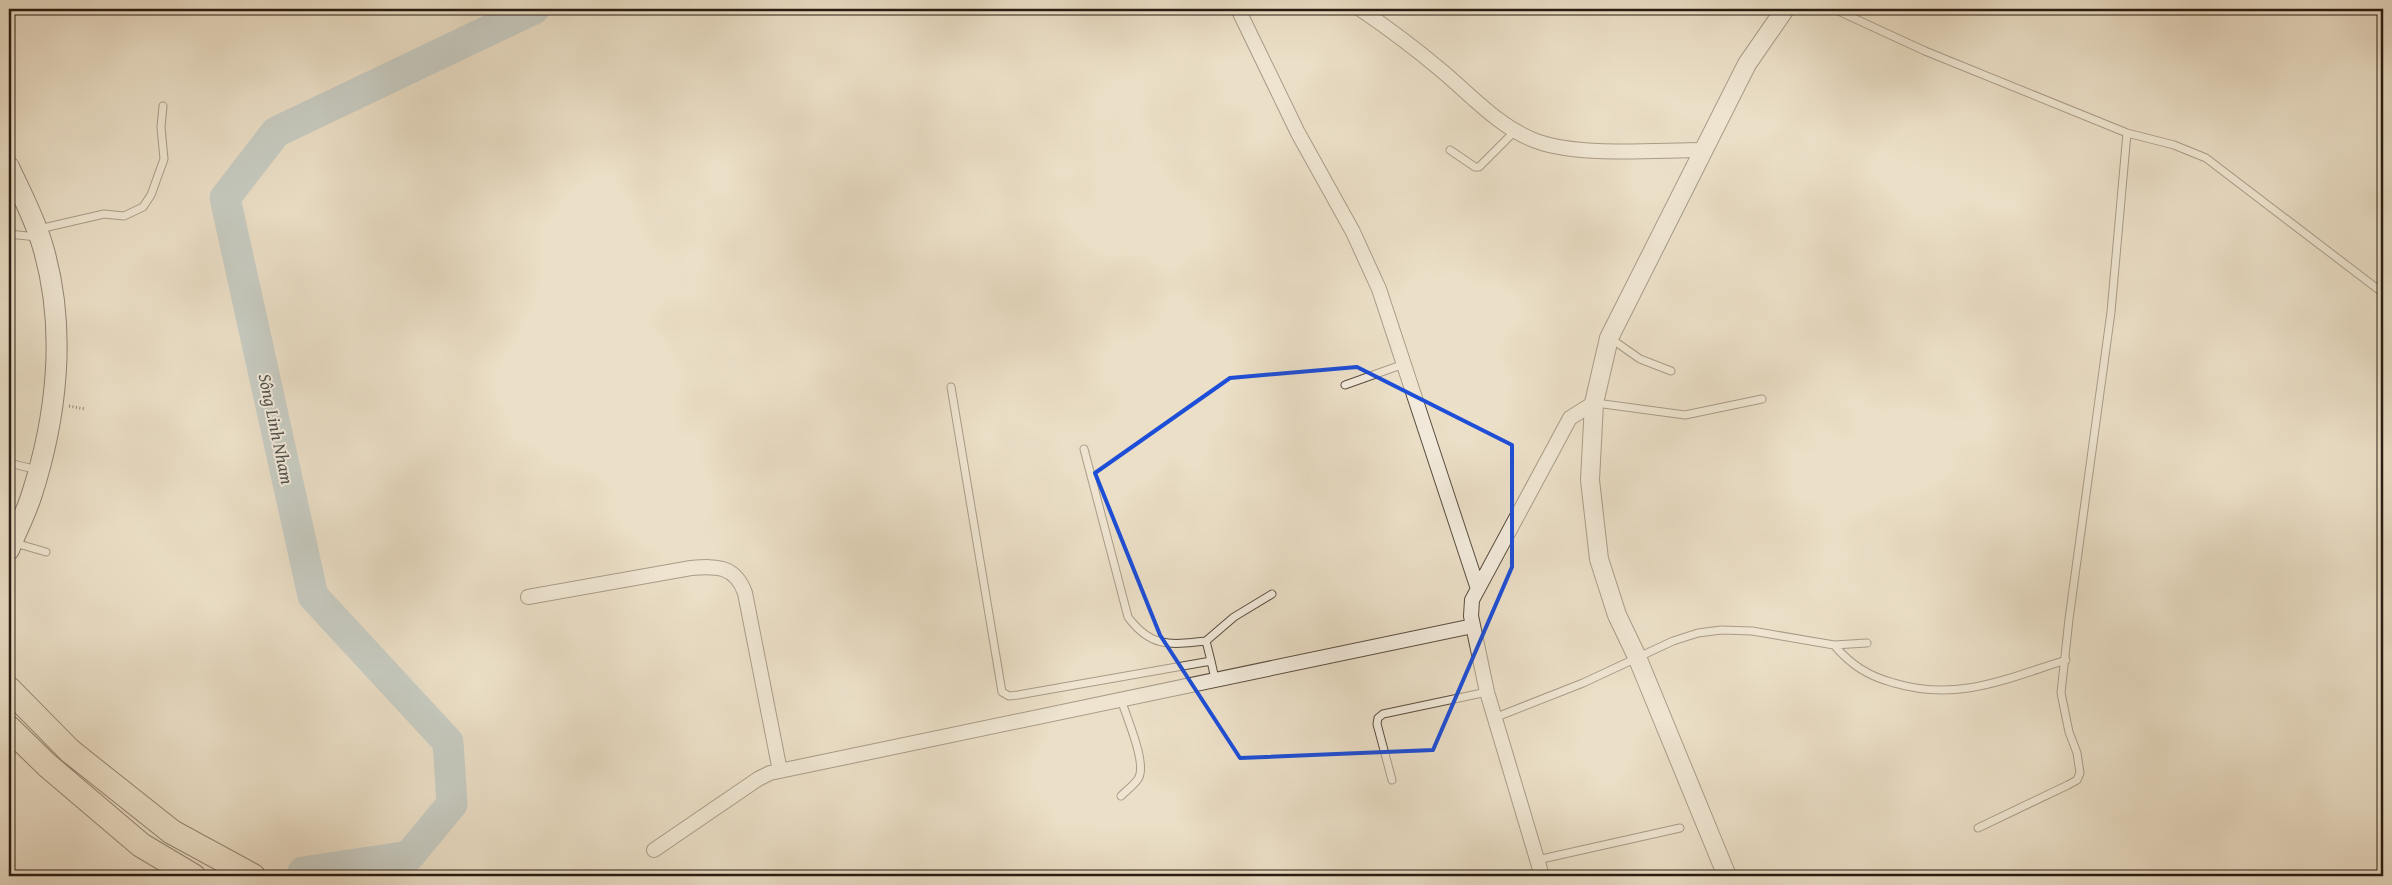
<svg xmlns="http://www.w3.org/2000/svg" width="2392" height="885" font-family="'Gentium Book Plus',serif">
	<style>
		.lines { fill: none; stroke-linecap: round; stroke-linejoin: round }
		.river { stroke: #9eb9c0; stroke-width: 31 }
		.service-casing { stroke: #594d3f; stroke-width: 9 }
		.minor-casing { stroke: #594d3f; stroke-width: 16 }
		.tertiary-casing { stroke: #594d3f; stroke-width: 20 }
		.secondary-casing { stroke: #281c12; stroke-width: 22 }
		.trunk-casing { stroke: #281c12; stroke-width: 26 }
		.path { stroke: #281c12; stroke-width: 3; stroke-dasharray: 1 2.5; stroke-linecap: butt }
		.service { stroke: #f2eadb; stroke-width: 7 }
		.minor { stroke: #f2eadb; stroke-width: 14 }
		.tertiary { stroke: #f2eadb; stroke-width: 18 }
		.secondary { stroke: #f2eadb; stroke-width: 20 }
		.trunk { stroke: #ebdfc7; stroke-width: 24 }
		.marked { fill: none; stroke: #1d4ed8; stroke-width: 4; stroke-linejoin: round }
		.labels { text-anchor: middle; stroke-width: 4; stroke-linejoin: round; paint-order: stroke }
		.water-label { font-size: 18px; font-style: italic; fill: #51534f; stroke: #f2eadb }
	</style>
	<rect width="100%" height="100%" fill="#ebdfc7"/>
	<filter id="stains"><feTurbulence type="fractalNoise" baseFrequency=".004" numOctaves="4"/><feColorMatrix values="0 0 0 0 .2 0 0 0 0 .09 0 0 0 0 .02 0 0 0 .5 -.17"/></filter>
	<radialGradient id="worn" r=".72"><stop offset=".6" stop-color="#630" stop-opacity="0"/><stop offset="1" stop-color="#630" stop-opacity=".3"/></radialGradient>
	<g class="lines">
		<path class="river" d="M 303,872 L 409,856 L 452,804 L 448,742 L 313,596 L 225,198 L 276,132 L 534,9"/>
		<defs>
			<path id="service" d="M 1834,9 L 1925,51 L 2127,133 L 2111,312 L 2069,619 L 2061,693 L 2069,732 L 2077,753 L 2080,773 L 2077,780 L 2068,785 L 1978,828
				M 2127,133 L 2174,145 L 2206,158 L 2383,293
				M 1450,150 L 1475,167 L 1479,167 L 1515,131
				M 39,229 L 104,214 L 124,216 L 143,207 L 151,195 L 164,159 L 161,127 L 163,106
				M 9,234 L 37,237
				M 1610,338 L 1640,359 L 1671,371
				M 1345,385 L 1404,364
				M 951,387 L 1002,692 L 1009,696 L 1018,695 L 1211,661 L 1215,679
				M 1596,403 L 1685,415 L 1762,399
				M 1084,449 L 1128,617 C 1151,648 1170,645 1206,641
				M 9,463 L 38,470
				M 15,543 L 46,552
				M 1834,645 C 1851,665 1868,676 1894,683 C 1958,702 2005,679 2066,660
				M 1211,661 L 1206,641 L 1234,617 L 1272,594
				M 1121,699 C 1126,717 1148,764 1138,779 C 1134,785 1126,791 1121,796
				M 1494,718 L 1583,683 L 1673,641 L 1698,633 L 1721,630 L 1752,631 L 1834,645 L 1867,643
				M 1392,780 L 1377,724 L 1378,718 L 1383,714 L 1487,692
				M 1537,860 L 1680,828"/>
			<path id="minor" d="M 1238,9 L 1298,133 L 1353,232 L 1379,289 L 1478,589
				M 1360,9 C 1388,28 1416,49 1442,71 C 1472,96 1499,127 1536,141 C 1579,157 1655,150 1702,150
				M 528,597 L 691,568 C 716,566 735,565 745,593 L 780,771
				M 654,850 L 758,779 L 770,773 L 1473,626
				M 1542,876 L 1487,692 L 1471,616 L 1472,600 L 1570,418 L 1594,403"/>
			<path id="tertiary" d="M 1727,876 L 1637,657 L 1617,615 L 1599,559 L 1590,480 L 1594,403 L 1609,338 L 1747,64 L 1785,9"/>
			<path id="secondary" d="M 9,167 C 21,193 35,219 43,247 C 67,329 57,417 31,497 C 25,515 16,532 9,550"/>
			<path id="trunk" d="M 9,689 L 70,751 L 172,832 L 253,876
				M 9,728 L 47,765 L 141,845 L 193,876"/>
		</defs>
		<use href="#service" class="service-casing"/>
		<use href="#minor" class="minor-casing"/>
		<use href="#tertiary" class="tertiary-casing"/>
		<use href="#secondary" class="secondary-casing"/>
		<use href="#trunk" class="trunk-casing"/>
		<path class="path" d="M 69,406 L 85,409"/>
		<use href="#service" class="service"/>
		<use href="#minor" class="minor"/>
		<use href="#tertiary" class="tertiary"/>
		<use href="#secondary" class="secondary"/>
		<use href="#trunk" class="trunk"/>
	</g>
	<path d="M0 0H2392V885H0ZM 1357,367 L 1512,445 L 1512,567 L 1433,750 L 1240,758 L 1160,635 L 1095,473 L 1230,378 Z" fill="#ebdfc7" fill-opacity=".55" fill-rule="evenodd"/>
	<path class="marked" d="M 1357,367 L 1512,445 L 1512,567 L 1433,750 L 1240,758 L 1160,635 L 1095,473 L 1230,378 Z"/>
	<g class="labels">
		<g class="water-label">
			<text transform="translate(276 429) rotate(78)" y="6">Sông Linh Nham</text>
		</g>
	</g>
	<rect width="2392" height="885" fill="none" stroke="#ebdfc7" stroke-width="30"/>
	<rect x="10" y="10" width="2372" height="865" fill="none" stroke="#281c12" stroke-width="2.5"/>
	<rect x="15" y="15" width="2362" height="855" fill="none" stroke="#281c12"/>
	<rect width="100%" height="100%" filter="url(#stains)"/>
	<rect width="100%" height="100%" fill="url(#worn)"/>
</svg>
